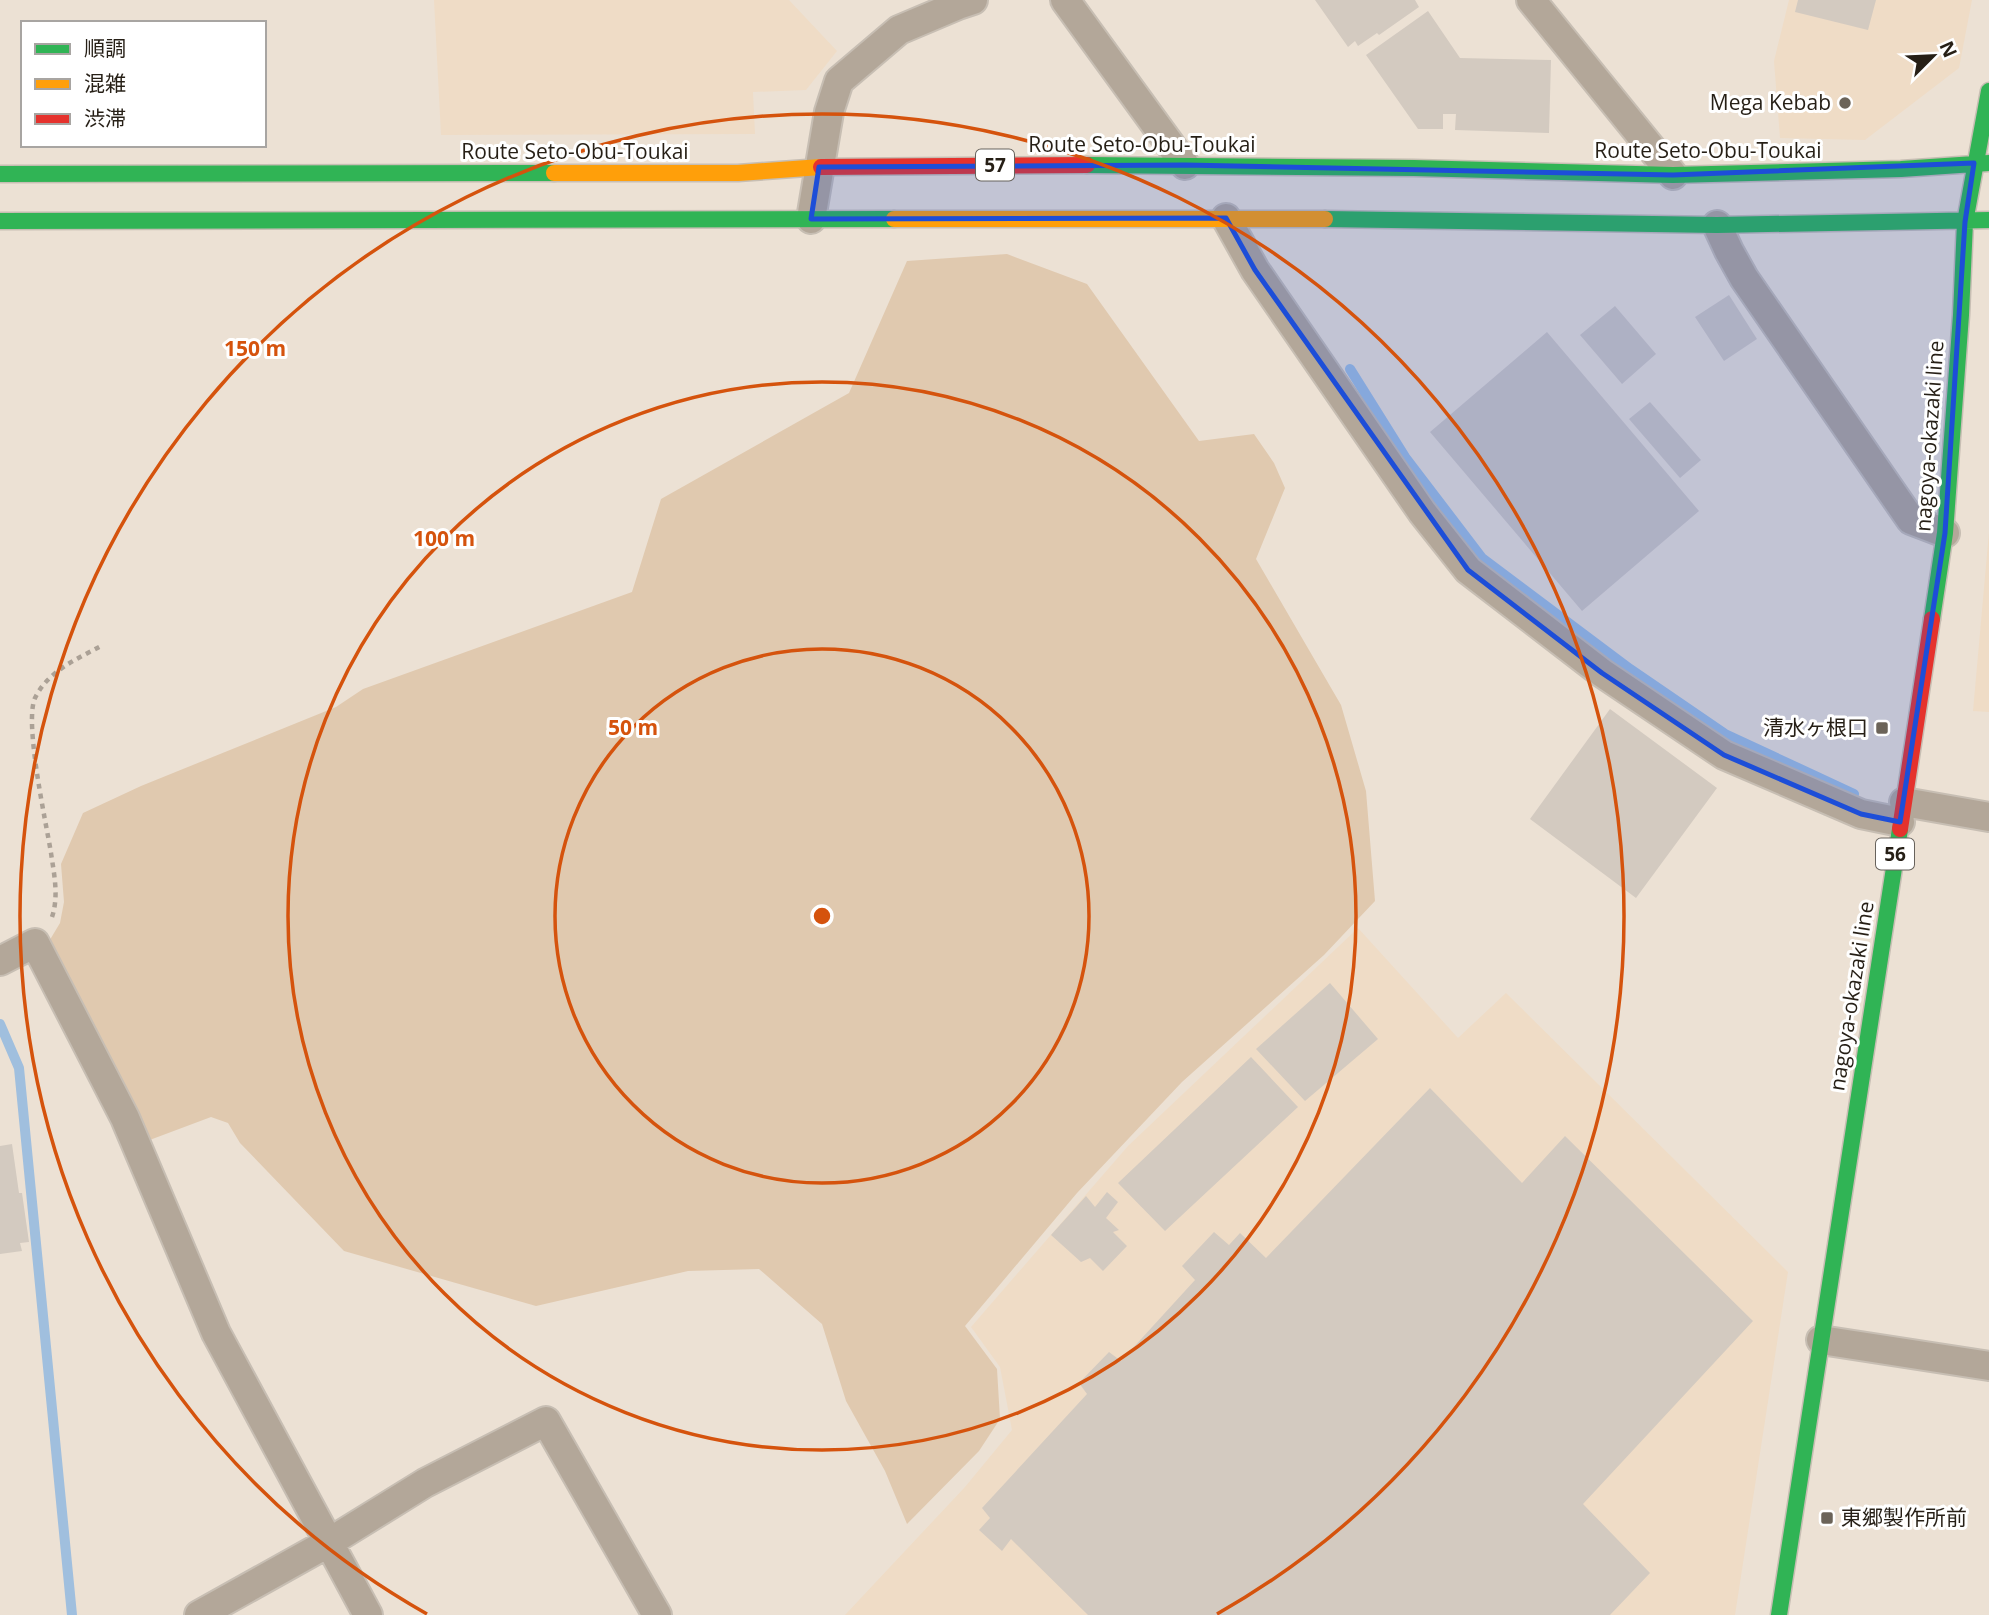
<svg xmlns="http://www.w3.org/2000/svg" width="1989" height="1615" font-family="'Open Sans','Noto Sans JP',sans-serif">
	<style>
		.built { fill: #efdcc6 }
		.green { fill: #e0c9af }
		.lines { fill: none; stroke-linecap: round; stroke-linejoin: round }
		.stream { stroke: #a0bfde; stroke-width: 10 }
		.building { fill: #d3cac0 }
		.street-casing { stroke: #c7beb3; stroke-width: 32 }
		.fast-casing { stroke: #c7beb3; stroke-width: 19 }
		.slow-casing { stroke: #c7beb3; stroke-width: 19 }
		.jam-casing { stroke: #c7beb3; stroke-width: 19 }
		.path { stroke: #aba196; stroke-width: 4.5; stroke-dasharray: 5 5; stroke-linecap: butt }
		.street { stroke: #b3a799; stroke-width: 28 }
		.fast { stroke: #30b455; stroke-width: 16 }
		.slow { stroke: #ff9f0a; stroke-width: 16 }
		.jam { stroke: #e5322d; stroke-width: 16 }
		.marked { fill: #1d4ed8; fill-opacity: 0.2; stroke: #1d4ed8; stroke-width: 5; stroke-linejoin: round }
		.ring { fill: none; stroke: #d5530d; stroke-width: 3.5 }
		.poi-dot { fill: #6b6358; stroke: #fff; stroke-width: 2.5 }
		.labels { text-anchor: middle; stroke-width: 6; stroke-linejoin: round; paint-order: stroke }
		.shield { fill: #fff; stroke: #67625c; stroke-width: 2 }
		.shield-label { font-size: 19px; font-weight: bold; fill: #261f16 }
		.poi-label { font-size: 21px; fill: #261f16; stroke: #fff; text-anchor: end }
		.street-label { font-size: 21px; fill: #261f16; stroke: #fff }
		.centre { fill: #d5530d; stroke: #fff; stroke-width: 3.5 }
		.ring-label { font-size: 21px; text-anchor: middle; font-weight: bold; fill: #d5530d; stroke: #fff; stroke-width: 6; stroke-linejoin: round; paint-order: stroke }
	</style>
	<rect width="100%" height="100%" fill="#ece1d4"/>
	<path class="built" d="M 434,0 L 789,0 L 837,51 L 806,90 L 753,92 L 755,134 L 441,135 Z
		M 1789,0 L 1972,0 L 1959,68 L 1865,140 L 1780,138 L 1774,61 Z
		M 1989,532 L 1989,712 L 1973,711 Z
		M 1358,928 L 1458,1038 L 1506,993 L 1788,1272 L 1735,1615 L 845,1615 L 965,1487 L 1012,1430 L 1000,1367 L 971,1327 L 1128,1146 Z"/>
	<path class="green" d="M 1007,254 L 1087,284 L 1199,441 L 1254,434 L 1274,463 L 1285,488 L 1256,559 L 1341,705 L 1366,791 L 1375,901 L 1324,955 L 1182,1082 L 1077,1193 L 965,1326 L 997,1369 L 1000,1419 L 979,1451 L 907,1524 L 885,1471 L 846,1401 L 822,1324 L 759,1269 L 688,1271 L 536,1306 L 344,1251 L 240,1143 L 228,1123 L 211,1117 L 147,1141 L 48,943 L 60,923 L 64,902 L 61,864 L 83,813 L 141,786 L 336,707 L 363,689 L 632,592 L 661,499 L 849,393 L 907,261 Z"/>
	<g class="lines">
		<path class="stream" d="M 1350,369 L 1405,457 L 1482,558 L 1630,669 L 1725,734 L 1854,794
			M 0,1024 L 19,1068 L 72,1615"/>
	</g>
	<path class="building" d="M 1315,0 L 1415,0 L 1419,7 L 1379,35 L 1377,33 L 1358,46 L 1355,41 L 1348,47 Z
		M 1798,0 L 1876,0 L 1868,30 L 1795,12 Z
		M 1428,11 L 1460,58 L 1551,60 L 1549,133 L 1455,130 L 1456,114 L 1443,114 L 1443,129 L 1418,129 L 1366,55 Z
		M 1729,295 L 1757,339 L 1724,361 L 1695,317 Z
		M 1615,306 L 1656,354 L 1622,384 L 1580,335 Z
		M 1547,332 L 1699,511 L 1582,611 L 1430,432 Z
		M 1650,402 L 1701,460 L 1680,478 L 1629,419 Z
		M 1610,709 L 1717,788 L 1636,898 L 1530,819 Z
		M 1330,983 L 1378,1039 L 1305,1101 L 1256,1049 Z
		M 1251,1057 L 1298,1107 L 1165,1231 L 1118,1183 Z
		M 1430,1088 L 1522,1183 L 1565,1136 L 1753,1321 L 1583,1504 L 1650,1573 L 1610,1615 L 1088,1615 L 1011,1539 L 1002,1551 L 979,1530 L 990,1518 L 982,1508 L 1087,1394 L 1079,1383 L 1109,1352 L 1121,1361 L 1195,1280 L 1182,1266 L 1214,1232 L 1229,1245 L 1240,1233 L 1266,1258 Z
		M 12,1144 L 19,1193 L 22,1193 L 29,1242 L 20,1243 L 22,1251 L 0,1254 L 0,1146 Z
		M 1107,1192 L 1118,1202 L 1106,1218 L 1119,1230 L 1113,1232 L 1127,1246 L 1103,1271 L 1090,1258 L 1081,1262 L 1051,1235 L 1086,1196 L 1095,1207 Z"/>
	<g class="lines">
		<defs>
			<path id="street" d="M 1065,0 L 1185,165
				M 1531,0 L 1673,175
				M 1226,218 L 1255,270 L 1422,512 L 1468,570 L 1602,673 L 1724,755 L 1861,814 L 1900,822
				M 811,219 L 829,112 L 839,81 L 899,30 L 958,5 L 973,0
				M 1717,225 L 1729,251 L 1744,278 L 1911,520 L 1945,533
				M 1904,802 L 1989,817
				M 0,961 L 35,943 L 125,1118 L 216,1333 L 368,1615
				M 1821,1340 L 1989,1366
				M 199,1615 L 328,1543 L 425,1483 L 546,1421 L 657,1615"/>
			<path id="fast" d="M 1087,165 L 1414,168 L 1673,175 L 1901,169 L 1989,163
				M 0,174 L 554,173
				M 1325,219 L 1717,225 L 1989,220
				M 0,221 L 894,219
				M 1932,619 L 1945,533 L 1961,315 L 1965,222 L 1989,91
				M 1779,1615 L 1900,829"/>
			<path id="slow" d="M 554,173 L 738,173 L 821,167
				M 894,219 L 1325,219"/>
			<path id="jam" d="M 821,167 L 1087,165
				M 1900,829 L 1932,619"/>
		</defs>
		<use href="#street" class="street-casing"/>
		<use href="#fast" class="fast-casing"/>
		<use href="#slow" class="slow-casing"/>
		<use href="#jam" class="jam-casing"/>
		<path class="path" d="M 52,917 C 59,896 54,874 51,853 C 46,822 24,723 35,698 C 48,671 77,659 101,646"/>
		<use href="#street" class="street"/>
		<use href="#fast" class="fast"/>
		<use href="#slow" class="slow"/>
		<use href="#jam" class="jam"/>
	</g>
	<path class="marked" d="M 1974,163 L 1965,222 L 1945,533 L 1900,822 L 1861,814 L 1724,755 L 1602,673 L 1468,570 L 1255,270 L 1226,218 L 811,219 L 819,167 L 1185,165 L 1673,175 Z"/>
	<g class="ring">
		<circle cx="822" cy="916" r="267"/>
		<circle cx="822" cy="916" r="534"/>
		<path d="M427 1614A802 802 0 1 1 1217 1614"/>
	</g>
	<g class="poi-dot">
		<circle cx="1845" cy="103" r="7"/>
		<rect x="1875" y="721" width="14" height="14" rx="3.5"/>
		<rect x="1820" y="1511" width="14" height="14" rx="3.5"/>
	</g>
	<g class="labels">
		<g class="shield">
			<rect x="976" y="149.5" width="38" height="31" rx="5"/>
			<rect x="1876" y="838.5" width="38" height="31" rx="5"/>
		</g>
		<g class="shield-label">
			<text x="995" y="172">57</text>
			<text x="1895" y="861">56</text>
		</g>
		<g class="poi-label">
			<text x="1831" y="110">Mega Kebab</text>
			<text x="1868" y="735">清水ヶ根口</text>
			<text x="1841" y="1525" text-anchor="start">東郷製作所前</text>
		</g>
		<g class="street-label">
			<text x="1142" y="152">Route Seto-Obu-Toukai</text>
			<text x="1708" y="158">Route Seto-Obu-Toukai</text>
			<text x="575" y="159">Route Seto-Obu-Toukai</text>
			<text transform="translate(1930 436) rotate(-86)" y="7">nagoya-okazaki line</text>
			<text transform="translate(1852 996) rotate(-81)" y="7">nagoya-okazaki line</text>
		</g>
	</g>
	<circle cx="822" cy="916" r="10" class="centre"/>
	<g class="ring-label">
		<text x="255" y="356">150 m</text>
		<text x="444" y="546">100 m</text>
		<text x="633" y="735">50 m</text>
	</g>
	<rect x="21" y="21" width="245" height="126" fill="#ffffff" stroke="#a8a5a2" stroke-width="2"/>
	<rect x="35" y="44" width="35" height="10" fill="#30b455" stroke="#a8a5a2" stroke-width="2"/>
	<text x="84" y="56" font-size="21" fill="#261f16">順調</text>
	<rect x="35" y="79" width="35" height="10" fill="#ff9f0a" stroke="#a8a5a2" stroke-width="2"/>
	<text x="84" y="91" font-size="21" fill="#261f16">混雑</text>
	<rect x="35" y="114" width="35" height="10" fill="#e5322d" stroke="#a8a5a2" stroke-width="2"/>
	<text x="84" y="126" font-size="21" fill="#261f16">渋滞</text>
	<g transform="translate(1933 56) rotate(66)" stroke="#ffffff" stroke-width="5" paint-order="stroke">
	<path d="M0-5L12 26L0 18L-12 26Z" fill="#261f16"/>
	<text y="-10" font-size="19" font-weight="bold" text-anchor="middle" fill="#261f16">N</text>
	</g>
</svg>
